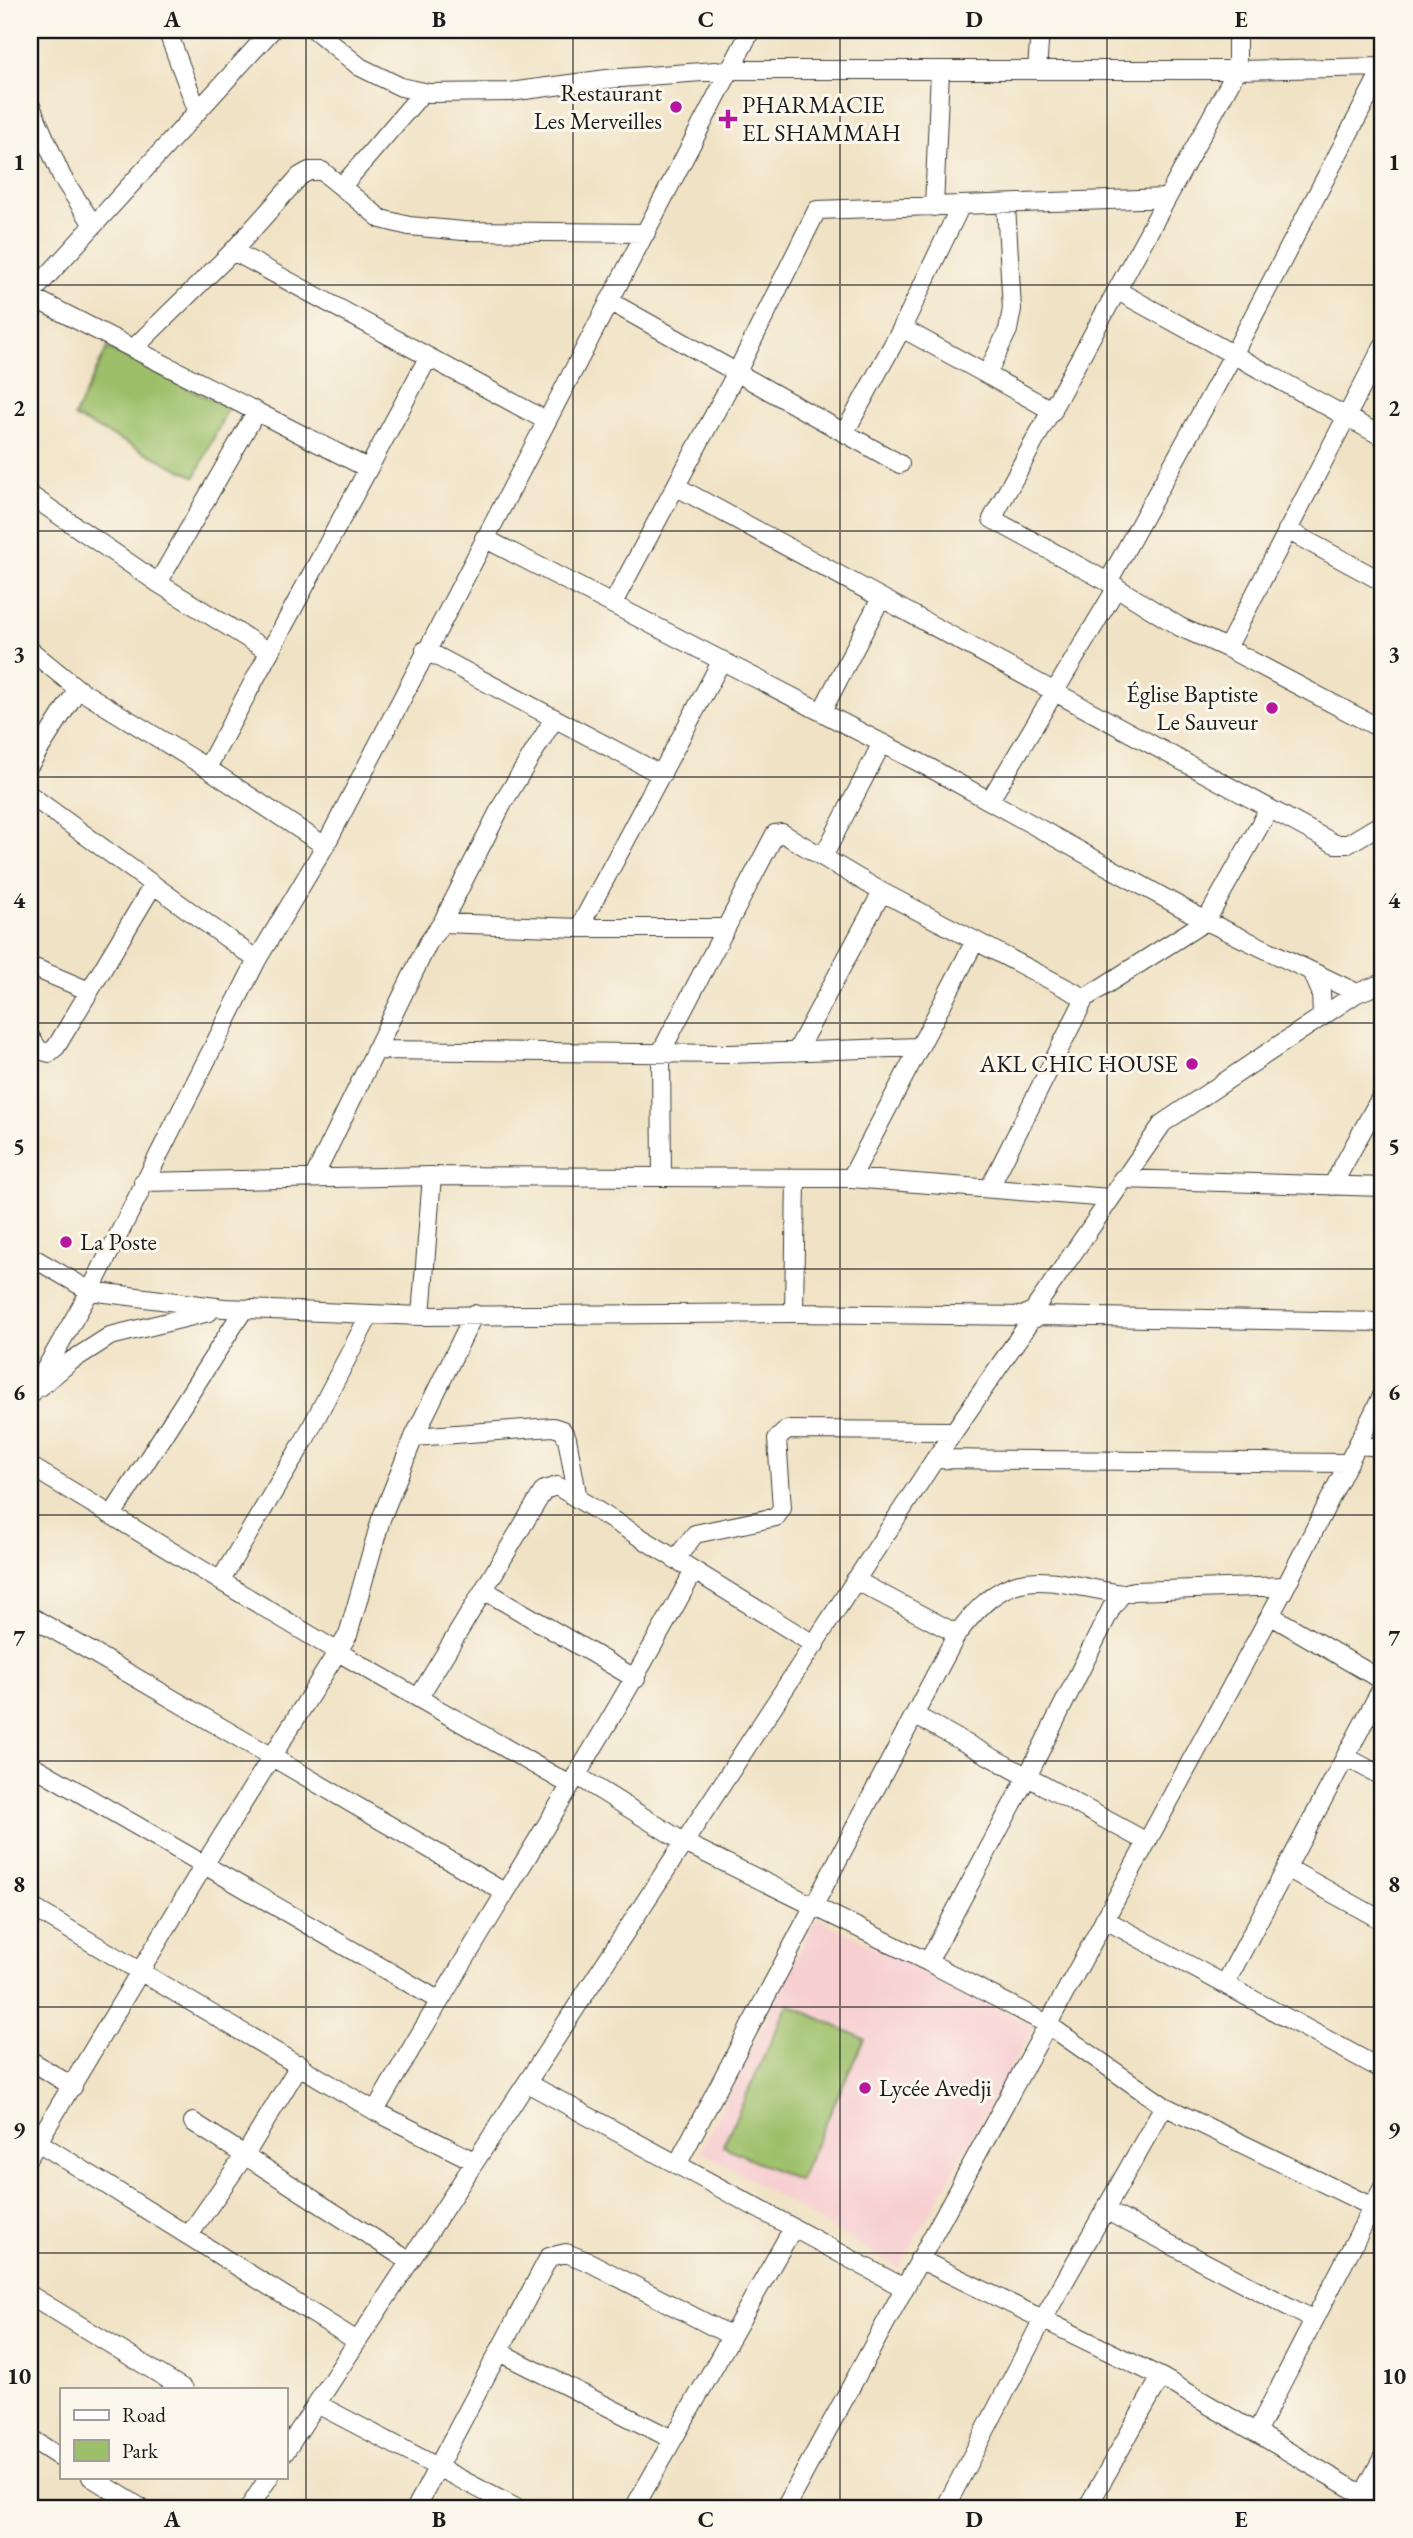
<svg xmlns="http://www.w3.org/2000/svg" width="1413" height="2538" font-family="'EB Garamond',serif">
	<style>
		.built { fill: #f7cfd1 }
		.green { fill: #9dbf69; stroke: #5c6e42; stroke-width: 2 }
		.lines { fill: none; stroke-linecap: round; stroke-linejoin: round }
		.minor-casing { stroke: #3c3a35; stroke-width: 20 }
		.minor { stroke: #fff; stroke-width: 18 }
		.grid { fill: none; stroke: #1c1c1c; stroke-width: 2; stroke-opacity: 0.55 }
		.poi-dot { fill: #b5179e; stroke: #fbf7ec; stroke-width: 2.5 }
		.labels { text-anchor: middle; stroke-width: 6; stroke-linejoin: round; paint-order: stroke }
		.poi-label { font-size: 24px; fill: #1c1c1c; stroke: #fbf7ec; text-anchor: end }
		.neatline { fill: none; stroke: #1c1c1c; stroke-width: 2.5 }
		.grid-label { font-size: 23px; text-anchor: middle; font-weight: bold; fill: #1c1c1c }
	</style>
	<rect width="100%" height="100%" fill="#fbf7ec"/>
	<filter id="ink" filterUnits="userSpaceOnUse"><feTurbulence type="fractalNoise" baseFrequency=".0143" numOctaves="2"/><feDisplacementMap in="SourceGraphic" scale="14" xChannelSelector="R" yChannelSelector="G"/><feConvolveMatrix kernelMatrix="1 2 1 2 8 2 1 2 1" color-interpolation-filters="sRGB"/></filter>
	<filter id="wash" filterUnits="userSpaceOnUse"><feTurbulence type="fractalNoise" baseFrequency=".00686" numOctaves="4" result="noise"/><feDisplacementMap in="SourceGraphic" scale="28" xChannelSelector="R" yChannelSelector="G"/><feGaussianBlur stdDeviation="1.57" result="paint"/><feColorMatrix in="noise" values="0 0 0 0 0 0 0 0 0 0 0 0 0 0 0 0 0 1.4 0 .05"/><feComposite in="paint" operator="in"/></filter>
	<g filter="url(#wash)">
		<rect width="100%" height="100%" fill="#f0e2c4"/>
		<path class="built" d="M 816,1918 L 1034,2026 L 899,2268 L 701,2151 Z"/>
		<path class="green" d="M 107,348 L 228,408 L 195,477 L 74,417 Z
			M 788,2004 L 864,2039 L 799,2181 L 723,2146 Z"/>
	</g>
	<g filter="url(#ink)">
		<g class="lines">
			<defs>
				<path id="minor" d="M 167,30 L 197,110
					M 315,30 L 360,67 L 401,87 L 429,93 L 510,92 L 607,79 L 729,70 L 1237,70 L 1383,67
					M 1237,30 L 1237,70 L 992,519 L 1108,582 L 1180,627 L 1227,648 L 1383,730
					M 1037,70 L 1040,30
					M 30,104 L 62,177 L 92,223
					M 343,185 L 423,92
					M 934,207 L 940,70
					M 233,251 L 545,420
					M 1118,291 L 1383,437
					M 30,295 L 272,30
					M 30,296 L 367,468
					M 609,301 L 900,464
					M 902,328 L 1053,411
					M 134,348 L 233,251 L 300,176 L 309,171 L 322,171 L 381,219 L 409,226 L 463,231 L 646,233
					M 987,374 L 1008,330 L 1012,309 L 1006,205
					M 845,432 L 902,328 L 960,207
					M 677,487 L 1335,844 L 1348,844 L 1383,823
					M 30,495 L 158,583 L 268,651
					M 1287,530 L 1383,582
					M 484,538 L 932,769 L 1206,921 L 1357,993
					M 1108,582 L 1233,355 L 1383,68
					M 158,583 L 256,412
					M 613,603 L 737,372 L 817,210 L 1167,198
					M 1227,648 L 1383,346
					M 30,650 L 78,689 L 207,768 L 325,846
					M 425,650 L 662,775
					M 822,711 L 881,598
					M 30,764 L 78,689
					M 207,768 L 428,358
					M 30,795 L 257,960
					M 990,800 L 1117,587
					M 823,857 L 882,743
					M 442,923 L 579,928 L 724,928
					M 579,928 L 722,660
					M 30,966 L 89,991
					M 1313,974 L 1321,992 L 1322,1017
					M 30,1037 L 39,1050 L 49,1053 L 56,1047 L 153,885
					M 375,1050 L 729,1054 L 918,1047
					M 796,1052 L 882,892
					M 662,1175 L 661,1052 L 775,834 L 782,833 L 882,892 L 1085,998
					M 314,1177 L 428,943 L 442,923 L 504,801 L 554,719
					M 851,1178 L 975,941
					M 1122,1179 L 1383,1187
					M 143,1182 L 432,1176 L 851,1178 L 1110,1198
					M 1332,1186 L 1383,1093
					M 990,1187 L 1085,998 L 1206,921 L 1269,809
					M 30,1256 L 90,1291 L 224,1308 L 421,1316 L 794,1313 L 1028,1316
					M 1033,1311 L 1163,1123 L 1357,993 L 1383,983
					M 794,1313 L 796,1178
					M 421,1316 L 432,1176
					M 1037,1316 L 1383,1322
					M 40,1387 L 71,1361 L 110,1336 L 209,1312
					M 30,1396 L 90,1291 L 257,960 L 325,846 L 751,30
					M 414,1437 L 553,1427 L 562,1430 L 567,1438 L 578,1499
					M 1358,1445 L 1383,1447
					M 935,1459 L 1349,1463
					M 30,1466 L 338,1652 L 570,1785
					M 112,1515 L 244,1309
					M 675,1560 L 695,1534 L 776,1517 L 782,1508 L 777,1439 L 787,1430 L 954,1431
					M 855,1580 L 957,1634
					M 220,1581 L 304,1441 L 370,1314
					M 484,1590 L 636,1679
					M 1270,1615 L 1383,1681
					M 30,1616 L 504,1892
					M 419,1697 L 544,1490 L 557,1486 L 815,1645
					M 916,1716 L 1145,1841
					M 1346,1757 L 1383,1777
					M 30,1764 L 438,2000
					M 576,1775 L 685,1843 L 928,1962 L 1047,2024 L 1164,2106 L 1383,2212
					M 1287,1868 L 1383,1921
					M 30,1906 L 375,2111 L 474,2161
					M 1104,1919 L 1383,2070
					M 928,1962 L 1027,1777 L 1112,1607 L 1122,1594
					M 1225,1984 L 1383,1686
					M 30,2060 L 73,2087
					M 529,2084 L 904,2288
					M 375,2111 C 479,1929 595,1755 694,1571
					M 193,2122 L 409,2261
					M 38,2142 L 357,2341
					M 30,2155 L 204,1865 L 348,1635 L 381,1519 L 414,1437 L 474,1314
					M 677,2165 L 957,1634 C 1013,1560 1041,1581 1122,1594 L 1134,1591 L 1286,1586
					M 1105,2210 L 1314,2320
					M 189,2235 L 245,2155 L 300,2064
					M 919,2259 L 1161,2377 L 1383,2507
					M 30,2295 L 184,2389
					M 501,2353 L 672,2439
					M 317,2404 L 516,2508
					M 1257,2431 L 1383,2187
					M 30,2438 L 61,2458
					M 285,2452 L 935,1459 L 1031,1320 L 1036,1318 L 1033,1311 L 1028,1313 L 1031,1320
					M 91,2477 L 141,2508
					M 249,2508 L 269,2477
					M 416,2508 L 549,2257 L 566,2253 L 589,2262 L 731,2336
					M 634,2508 L 793,2228
					M 785,2508 L 1286,1586 L 1383,1394
					M 945,2508 L 1042,2321 L 1164,2106
					M 1087,2508 L 1161,2377
					M 1356,2508 L 1383,2457"/>
			</defs>
			<use href="#minor" class="minor-casing"/>
			<use href="#minor" class="minor"/>
		</g>
	</g>
	<path class="grid" d="M 306,30 L 306,2508M 573,30 L 573,2508M 840,30 L 840,2508M 1107,30 L 1107,2508M 30,285 L 1383,285M 30,531 L 1383,531M 30,777 L 1383,777M 30,1023 L 1383,1023M 30,1269 L 1383,1269M 30,1515 L 1383,1515M 30,1761 L 1383,1761M 30,2007 L 1383,2007M 30,2253 L 1383,2253"/>
	<g class="poi-dot">
		<circle cx="676" cy="107" r="7"/>
		<path d="M724.5 108.5h7v7h7v7h-7v7h-7v-7h-7v-7h7z"/>
		<circle cx="1272" cy="708" r="7"/>
		<circle cx="1192" cy="1064" r="7"/>
		<circle cx="66" cy="1242" r="7"/>
		<circle cx="865" cy="2088" r="7"/>
	</g>
	<g class="labels">
		<g class="poi-label">
			<text x="662" y="101">Restaurant<tspan x="662" dy="28">Les Merveilles</tspan></text>
			<text x="742" y="113" text-anchor="start">PHARMACIE<tspan x="742" dy="28">EL SHAMMAH</tspan></text>
			<text x="1258" y="702">Église Baptiste<tspan x="1258" dy="28">Le Sauveur</tspan></text>
			<text x="1178" y="1072">AKL CHIC HOUSE</text>
			<text x="80" y="1250" text-anchor="start">La Poste</text>
			<text x="879" y="2096" text-anchor="start">Lycée Avedji</text>
		</g>
	</g>
	<rect width="1413" height="2538" fill="none" stroke="#fbf7ec" stroke-width="77"/>
	<rect x="60" y="2388" width="228" height="91" fill="#fbf7ec" stroke="#a29f99" stroke-width="2"/>
	<rect x="74" y="2410" width="35" height="10" fill="#ffffff" stroke="#a29f99" stroke-width="2"/>
	<text x="122" y="2422" font-size="21" fill="#1c1c1c">Road</text>
	<rect x="74" y="2440" width="35" height="21" fill="#9dbf69" stroke="#a29f99" stroke-width="2"/>
	<text x="122" y="2458" font-size="21" fill="#1c1c1c">Park</text>
	<rect x="38" y="38" width="1336" height="2462" class="neatline"/>
	<g class="grid-label">
		<text x="172" y="27">A</text>
		<text x="439" y="27">B</text>
		<text x="706" y="27">C</text>
		<text x="974" y="27">D</text>
		<text x="1241" y="27">E</text>
		<text x="19" y="170">1</text>
		<text x="1394" y="170">1</text>
		<text x="19" y="416">2</text>
		<text x="1394" y="416">2</text>
		<text x="19" y="662">3</text>
		<text x="1394" y="662">3</text>
		<text x="19" y="908">4</text>
		<text x="1394" y="908">4</text>
		<text x="19" y="1154">5</text>
		<text x="1394" y="1154">5</text>
		<text x="19" y="1400">6</text>
		<text x="1394" y="1400">6</text>
		<text x="19" y="1646">7</text>
		<text x="1394" y="1646">7</text>
		<text x="19" y="1892">8</text>
		<text x="1394" y="1892">8</text>
		<text x="19" y="2138">9</text>
		<text x="1394" y="2138">9</text>
		<text x="19" y="2384">10</text>
		<text x="1394" y="2384">10</text>
		<text x="172" y="2527">A</text>
		<text x="439" y="2527">B</text>
		<text x="706" y="2527">C</text>
		<text x="974" y="2527">D</text>
		<text x="1241" y="2527">E</text>
	</g>
</svg>
